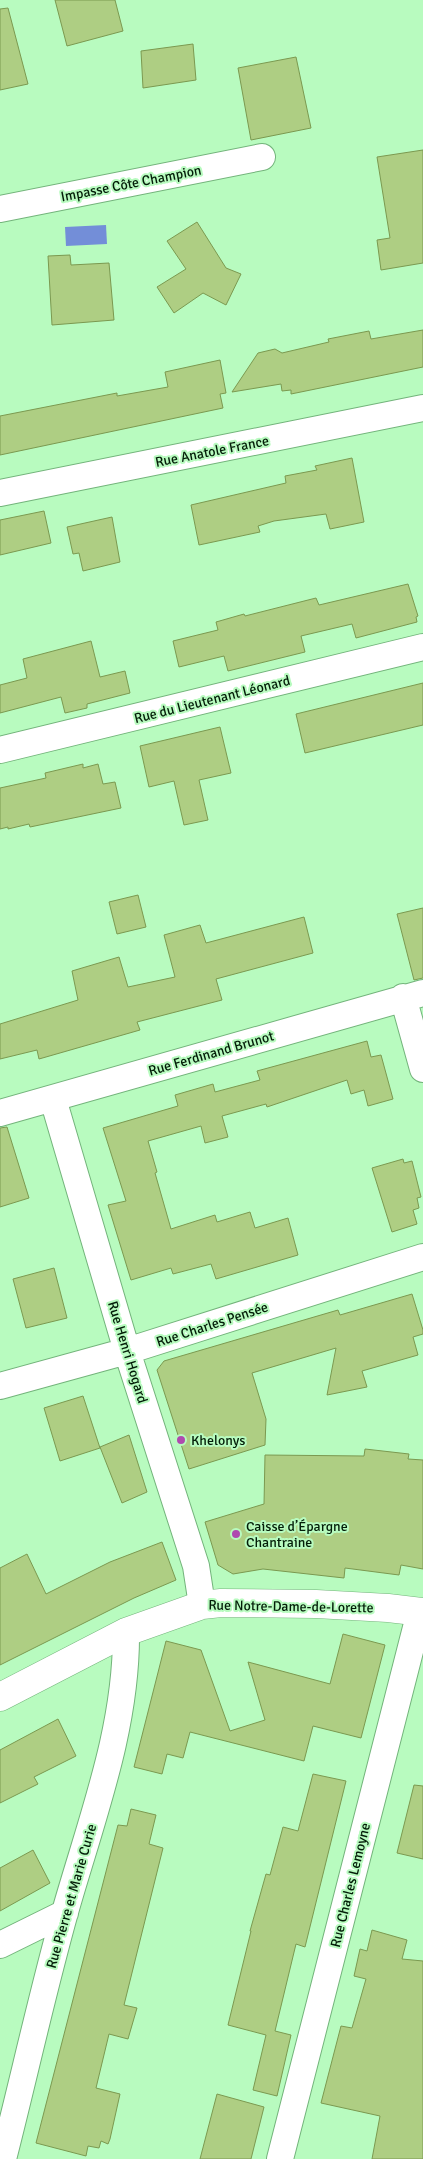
<svg xmlns="http://www.w3.org/2000/svg" width="423" height="2159" font-family="Signika,sans-serif">
	<style>
		.water { fill: #738ed8 }
		.building { fill: #aece83; stroke: #7b9950 }
		.lines { fill: none; stroke-linecap: round; stroke-linejoin: round }
		.street-casing { stroke: #73b47b; stroke-width: 28 }
		.secondary-casing { stroke: #73b47b; stroke-width: 29 }
		.street { stroke: #fff; stroke-width: 26 }
		.secondary { stroke: #fff; stroke-width: 28 }
		.poi-dot { fill: #af4aaf; stroke: #b8fbbf; stroke-width: 2 }
		.labels { text-anchor: middle; stroke-width: 4; stroke-linejoin: round; paint-order: stroke }
		.street-label { font-size: 14px; fill: #031d08; stroke: #b8fbbf }
		.poi-label { font-size: 14px; fill: #031d08; stroke: #b8fbbf; text-anchor: start }
	</style>
	<rect width="100%" height="100%" fill="#b8fbbf"/>
	<path class="water" d="M 106,225 L 107,244 L 66,246 L 65,227 Z"/>
	<path class="building" d="M 55,0 L 115,0 L 123,31 L 67,46 Z
		M 8,8 L 28,84 L 0,90 L 0,9 Z
		M 193,44 L 196,80 L 143,88 L 141,51 Z
		M 296,57 L 311,128 L 251,140 L 238,68 Z
		M 423,150 L 423,263 L 381,270 L 377,240 L 390,238 L 377,157 Z
		M 197,222 L 226,268 L 241,274 L 226,305 L 203,293 L 174,313 L 157,287 L 186,269 L 167,241 Z
		M 70,255 L 71,265 L 109,263 L 114,320 L 52,325 L 48,256 Z
		M 423,330 L 423,367 L 291,394 L 291,390 L 282,391 L 281,384 L 232,392 L 258,353 L 275,349 L 282,353 L 329,342 L 328,339 L 369,331 L 371,339 Z
		M 220,360 L 226,393 L 220,394 L 223,408 L 0,455 L 0,416 L 117,393 L 117,396 L 168,387 L 165,372 Z
		M 352,458 L 364,522 L 330,529 L 326,514 L 274,521 L 258,526 L 260,532 L 199,545 L 191,505 L 286,483 L 285,476 L 317,470 L 315,466 Z
		M 44,511 L 51,543 L 0,555 L 0,520 Z
		M 112,517 L 120,562 L 83,571 L 79,553 L 73,554 L 67,527 Z
		M 408,584 L 418,616 L 416,617 L 417,622 L 356,638 L 352,624 L 301,636 L 305,652 L 228,671 L 224,656 L 179,667 L 173,641 L 218,630 L 216,622 L 244,614 L 245,616 L 316,598 L 319,605 Z
		M 91,641 L 100,677 L 125,671 L 130,693 L 87,704 L 87,708 L 65,713 L 61,697 L 0,713 L 0,685 L 27,678 L 23,659 Z
		M 423,683 L 423,725 L 305,753 L 296,714 Z
		M 220,727 L 231,773 L 199,780 L 208,820 L 184,825 L 174,781 L 149,787 L 140,746 Z
		M 83,764 L 83,768 L 98,764 L 103,784 L 115,782 L 121,808 L 30,827 L 29,824 L 8,829 L 8,827 L 0,829 L 0,788 L 46,778 L 45,773 Z
		M 138,895 L 146,927 L 117,934 L 109,902 Z
		M 423,908 L 423,978 L 414,980 L 397,914 Z
		M 304,917 L 313,953 L 216,979 L 222,1000 L 137,1022 L 140,1030 L 39,1059 L 37,1050 L 0,1059 L 0,1024 L 78,1000 L 72,971 L 119,957 L 128,987 L 175,977 L 164,935 L 200,925 L 206,943 Z
		M 367,1041 L 371,1057 L 381,1055 L 393,1099 L 368,1106 L 364,1090 L 351,1094 L 347,1080 L 267,1107 L 266,1104 L 222,1116 L 228,1137 L 205,1143 L 201,1126 L 148,1141 L 157,1172 L 155,1173 L 171,1229 L 215,1215 L 217,1222 L 250,1212 L 255,1228 L 288,1218 L 298,1255 L 216,1279 L 211,1264 L 173,1274 L 171,1268 L 131,1280 L 108,1205 L 126,1201 L 103,1128 L 178,1106 L 175,1095 L 213,1084 L 215,1092 L 260,1080 L 257,1071 Z
		M 7,1127 L 29,1198 L 0,1207 L 0,1128 Z
		M 403,1159 L 404,1163 L 412,1161 L 421,1197 L 417,1198 L 419,1208 L 413,1210 L 417,1224 L 392,1232 L 372,1168 Z
		M 54,1268 L 67,1318 L 26,1328 L 13,1279 Z
		M 412,1294 L 423,1330 L 423,1334 L 413,1337 L 418,1355 L 362,1371 L 367,1387 L 327,1395 L 336,1348 L 252,1373 L 266,1419 L 265,1445 L 189,1469 L 157,1370 L 164,1361 L 338,1310 L 340,1315 Z
		M 83,1396 L 100,1448 L 60,1461 L 44,1408 Z
		M 129,1435 L 147,1492 L 122,1503 L 100,1447 Z
		M 365,1449 L 409,1454 L 408,1459 L 423,1460 L 423,1569 L 401,1565 L 399,1575 L 345,1568 L 344,1578 L 263,1569 L 233,1574 L 218,1565 L 205,1522 L 264,1504 L 265,1455 L 364,1456 Z
		M 162,1542 L 176,1580 L 134,1598 L 0,1665 L 0,1568 L 27,1554 L 46,1594 L 110,1562 Z
		M 343,1634 L 385,1645 L 361,1738 L 313,1726 L 304,1761 L 190,1732 L 183,1758 L 167,1754 L 162,1774 L 134,1767 L 166,1641 L 201,1650 L 230,1731 L 265,1720 L 248,1662 L 330,1684 Z
		M 58,1719 L 76,1756 L 34,1777 L 38,1784 L 0,1803 L 0,1750 Z
		M 313,1774 L 346,1781 L 305,1947 L 296,1944 L 275,2031 L 291,2035 L 277,2096 L 253,2090 L 266,2035 L 228,2025 L 251,1931 L 250,1931 L 266,1874 L 270,1875 L 283,1827 L 298,1831 Z
		M 414,1785 L 423,1786 L 423,1859 L 397,1853 Z
		M 131,1809 L 156,1815 L 149,1844 L 163,1848 L 124,2005 L 137,2008 L 128,2039 L 109,2034 L 96,2088 L 120,2094 L 110,2139 L 108,2144 L 101,2141 L 99,2148 L 88,2146 L 86,2156 L 36,2143 L 118,1825 L 127,1826 Z
		M 33,1850 L 50,1883 L 0,1911 L 0,1868 Z
		M 372,1930 L 407,1940 L 402,1959 L 423,1961 L 423,2159 L 372,2159 L 380,2116 L 321,2103 L 341,2026 L 352,2028 L 366,1979 L 354,1976 L 360,1949 L 367,1951 Z
		M 217,2094 L 264,2107 L 251,2159 L 200,2159 Z"/>
	<g class="lines">
		<defs>
			<path id="street" d="M 0,209 L 262,157
				M 0,493 L 423,408
				M 0,750 L 423,647
				M 403,997 L 423,1069
				M 53,1099 L 127,1351 L 196,1566 L 202,1605
				M 0,1113 L 423,993
				M 0,1386 L 127,1351 L 423,1257
				M 0,1945 L 65,1913
				M 3,2159 C 24,2077 42,1994 65,1912 C 91,1820 127,1729 126,1632
				M 280,2159 L 420,1612"/>
			<path id="secondary" d="M 0,1697 L 126,1632 L 202,1605 L 221,1603 L 316,1604 L 388,1608 L 423,1612"/>
		</defs>
		<use href="#street" class="street-casing"/>
		<use href="#secondary" class="secondary-casing"/>
		<use href="#street" class="street"/>
		<use href="#secondary" class="secondary"/>
	</g>
	<g class="poi-dot">
		<circle cx="181" cy="1440" r="5"/>
		<circle cx="236" cy="1534" r="5"/>
	</g>
	<g class="labels">
		<g class="street-label">
			<text transform="translate(131 183) rotate(-11)" y="5">Impasse Côte Champion</text>
			<text transform="translate(212 451) rotate(-11)" y="5">Rue Anatole France</text>
			<text transform="translate(212 699) rotate(-14)" y="5">Rue du Lieutenant Léonard</text>
			<text transform="translate(211 1053) rotate(-16)" y="5">Rue Ferdinand Brunot</text>
			<text transform="translate(212 1324) rotate(-18)" y="5">Rue Charles Pensée</text>
			<text transform="translate(128 1352) rotate(73)" y="5">Rue Henri Hogard</text>
			<text transform="translate(291 1606) rotate(1)" y="5">Rue Notre-Dame-de-Lorette</text>
			<text transform="translate(350 1885) rotate(-76)" y="5">Rue Charles Lemoyne</text>
			<text transform="translate(71 1896) rotate(-74)" y="5">Rue Pierre et Marie Curie</text>
		</g>
		<g class="poi-label">
			<text x="191" y="1445">Khelonys</text>
			<text x="246" y="1531">Caisse d’Épargne<tspan x="246" dy="16">Chantraine</tspan></text>
		</g>
	</g>
</svg>
